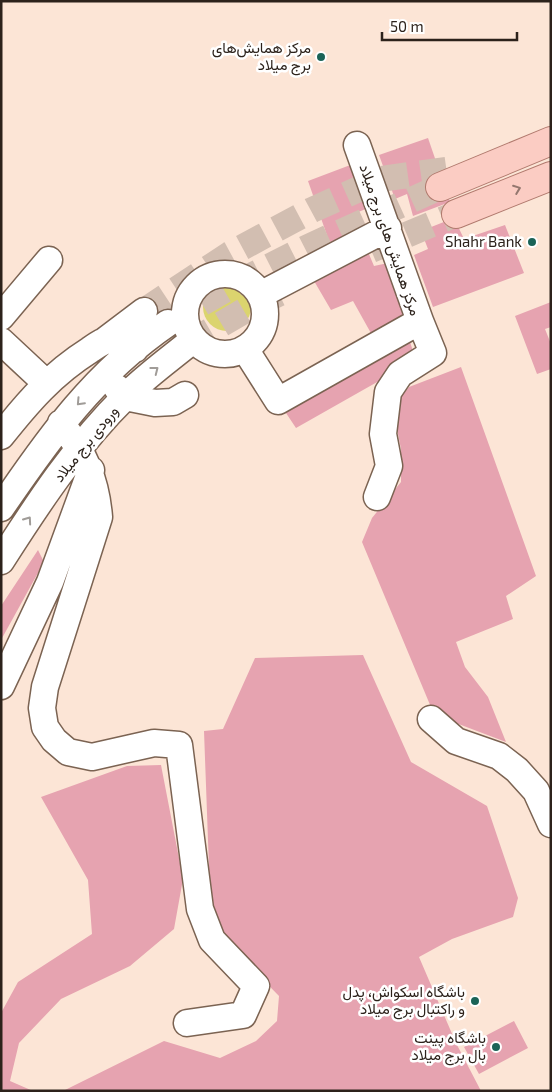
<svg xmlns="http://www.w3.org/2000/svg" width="552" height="1092" font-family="'Exo 2',Vazirmatn,sans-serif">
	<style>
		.green { fill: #e6a3b0 }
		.water { fill: #dbd46e }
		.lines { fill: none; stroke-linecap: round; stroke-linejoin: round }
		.minor-tunnel { stroke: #d2beb1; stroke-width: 26; stroke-dasharray: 26 13; stroke-linecap: butt }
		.minor-casing { stroke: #7b6352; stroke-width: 29 }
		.major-casing { stroke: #b17a6e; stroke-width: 30 }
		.minor { stroke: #fff; stroke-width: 26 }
		.major { stroke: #fbccc3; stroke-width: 28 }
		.oneway { stroke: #94776f }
		.oneway2 { stroke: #a09c98 }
		.poi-dot { fill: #1b6357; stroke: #fff; stroke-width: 2 }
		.labels { text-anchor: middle; stroke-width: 5; stroke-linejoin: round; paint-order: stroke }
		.poi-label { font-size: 15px; fill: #2c221b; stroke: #fff; text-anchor: end }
		.street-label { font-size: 15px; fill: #2c221b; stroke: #fff }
	</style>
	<rect width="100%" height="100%" fill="#fce5d6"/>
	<path class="green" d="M 428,138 L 450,202 L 413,216 L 407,194 L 395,199 L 379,155 Z
		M 353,164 L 368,208 L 356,213 L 364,234 L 330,244 L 308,181 Z
		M 454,218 L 464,239 L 505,225 L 524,273 L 433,307 L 414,255 L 428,249 L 421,231 Z
		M 366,247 L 374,266 L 388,263 L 404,320 L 372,335 L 353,301 L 331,310 L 310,274 Z
		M 551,302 L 551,327 L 545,329 L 551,344 L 551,369 L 537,374 L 515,316 Z
		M 408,336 L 416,360 L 296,428 L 282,407 Z
		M 461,367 L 536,576 L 506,596 L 513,619 L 456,642 L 465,667 L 488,697 L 506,742 L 448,720 L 433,712 L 362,542 L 372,518 L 401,482 L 401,449 L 394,414 L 399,399 L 409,387 Z
		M 38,550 L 44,562 L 1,640 L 1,606 Z
		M 363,655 L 411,762 L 487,806 L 518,898 L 513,917 L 452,939 L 419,957 L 456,1043 L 481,1091 L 63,1091 L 164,1041 L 220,1058 L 256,1041 L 277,1021 L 279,996 L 224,940 L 211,922 L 204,731 L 223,729 L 255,658 Z
		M 161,765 L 183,879 L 174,929 L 130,966 L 61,999 L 19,1043 L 10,1081 L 33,1091 L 1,1091 L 1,1013 L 18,982 L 92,934 L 88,880 L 41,797 L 127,766 Z
		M 514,1021 L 528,1048 L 479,1074 L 464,1047 Z"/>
	<path class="water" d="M203 307a24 24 0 1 1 48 0a24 24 0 1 1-48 0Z"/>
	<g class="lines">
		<path class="minor-tunnel" d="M 371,250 L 456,214
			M 144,311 L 230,254 L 312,210 L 381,179 L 452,169
			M 168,323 L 235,284 L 306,248 L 440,187
			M 188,344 L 249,308 L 286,290"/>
		<defs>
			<path id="minor" d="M185 314a40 40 0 1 1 80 0a40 40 0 1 1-80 0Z
				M 260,295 L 388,228
				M 1,317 L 49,260
				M 1,341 L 46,383
				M 103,342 L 144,311
				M 245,349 L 278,401 L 420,321 L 357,145
				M 117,388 L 125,397 L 155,403 L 173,402 L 185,395
				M 61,423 C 84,452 96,480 99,517 L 45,687 L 42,708 L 45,727 L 54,740 L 68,752 L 92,757 L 154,743 L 179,745 L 200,909 L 212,940 L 256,986 L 243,1015 L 187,1023
				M 1,436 C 28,402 52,374 90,350 C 97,345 105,339 114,339 C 123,339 129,343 135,349
				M 377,497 L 389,466 L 383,434 L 388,392 L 400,374 L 433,353 L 420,321
				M 1,508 C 50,436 95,373 168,323
				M 1,561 C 38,503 77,444 126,396 C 145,377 167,361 188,344
				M 1,686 L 50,582 L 91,470
				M 431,719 L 456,741 L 499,756 L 517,770 L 536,791 L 551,824"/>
			<path id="major" d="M 440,187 L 551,141
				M 456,214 L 551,176"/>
		</defs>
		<use href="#minor" class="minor-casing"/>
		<use href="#major" class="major-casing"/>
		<use href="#minor" class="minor"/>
		<use href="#major" class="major"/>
	</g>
	<defs><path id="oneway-chevron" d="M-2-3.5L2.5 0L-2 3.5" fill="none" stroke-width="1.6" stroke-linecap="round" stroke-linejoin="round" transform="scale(1.25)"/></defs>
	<use class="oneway" href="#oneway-chevron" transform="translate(517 189) rotate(-21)"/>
	<g class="oneway2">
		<use href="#oneway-chevron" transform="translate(155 370) rotate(-38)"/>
		<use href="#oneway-chevron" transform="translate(80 402) rotate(133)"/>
		<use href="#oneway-chevron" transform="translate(28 520) rotate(-55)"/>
	</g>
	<g class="poi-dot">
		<circle cx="321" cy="57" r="5"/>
		<circle cx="532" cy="242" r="5"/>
		<circle cx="475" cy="1001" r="5"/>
		<circle cx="496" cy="1047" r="5"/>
	</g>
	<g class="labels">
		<g class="poi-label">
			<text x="311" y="53">مرکز همایش‌های<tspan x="311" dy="17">برج میلاد</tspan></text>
			<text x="522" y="247">Shahr Bank</text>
			<text x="465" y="997">باشگاه اسکواش، پدل<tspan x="465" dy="17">و راکتبال برج میلاد</tspan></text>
			<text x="486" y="1043">باشگاه پینت<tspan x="486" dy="17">بال برج میلاد</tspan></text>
		</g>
		<g class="street-label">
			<text transform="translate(390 240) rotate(71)" y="5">مرکز همایش های برج میلاد</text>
			<text transform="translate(86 444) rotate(-51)" y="5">ورودی برج میلاد</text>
		</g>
	</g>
	<rect width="552" height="1092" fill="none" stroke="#2c221b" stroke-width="5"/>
	<path d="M382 32v8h135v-8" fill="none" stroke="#2c221b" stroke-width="2.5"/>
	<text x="390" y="32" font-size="15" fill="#2c221b" stroke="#ffffff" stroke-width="4" paint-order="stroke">50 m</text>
</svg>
